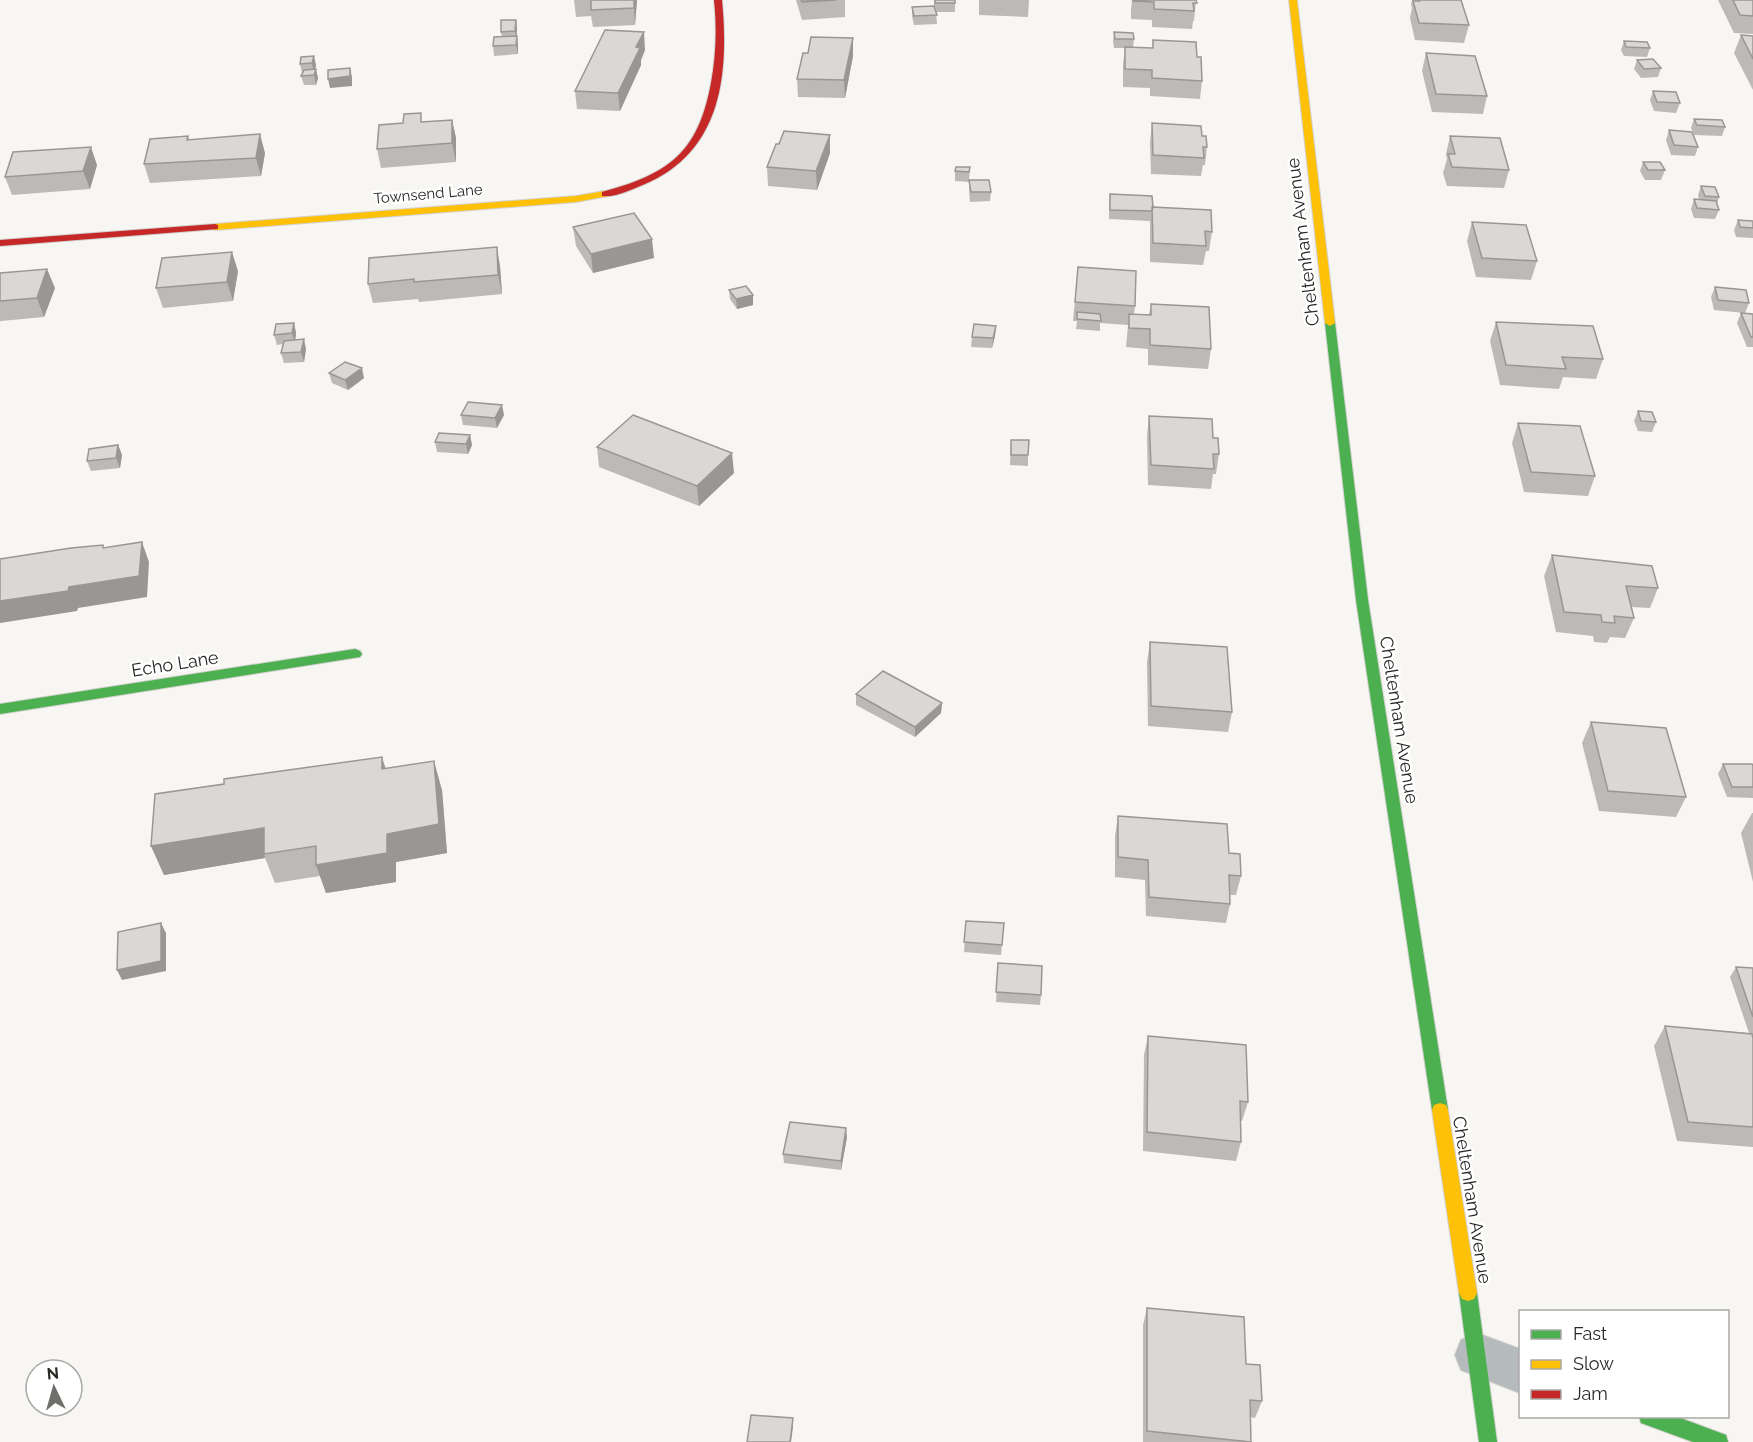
<svg xmlns="http://www.w3.org/2000/svg" width="1753" height="1442" font-family="Raleway,sans-serif">
	<style>
		.lines { fill: none; stroke-linecap: round; stroke-linejoin: round }
		.street-casing { stroke: #d2d1ce; stroke-width: 2 }
		.fast-casing { stroke: #d2d1ce; stroke-width: 2 }
		.slow-casing { stroke: #d2d1ce; stroke-width: 2 }
		.jam-casing { stroke: #d2d1ce; stroke-width: 2 }
		.street { fill: #b5babc; fill-rule: evenodd }
		.fast { fill: #4caf50; fill-rule: evenodd }
		.slow { fill: #ffc107; fill-rule: evenodd }
		.jam { fill: #c62828; fill-rule: evenodd }
		.wall { fill: #bbbab7 }
		.shaded-wall { fill: #999795 }
		.building { fill: #dad8d5; stroke: #999795; stroke-width: 1.5 }
		.labels { text-anchor: middle; stroke-width: 5; stroke-linejoin: round; paint-order: stroke }
		.far-street-label { font-size: 15px; fill: #292724; stroke: #fff }
		.street-label { font-size: 18px; fill: #292724; stroke: #fff }
	</style>
	<rect width="100%" height="100%" fill="#f8f6f2"/>
	<g class="lines">
		<defs>
			<path id="street" d="M 1477,1333 L 1520,1349 L 1520,1393 L 1461,1370 L 1455,1355 L 1461,1340 Z"/>
			<path id="fast" d="M 1330,320 L 1335,323 L 1368,600 L 1448,1110 L 1446,1115 L 1440,1117 L 1434,1115 L 1432,1110 L 1356,600 L 1325,323 Z
				M 355,649 L 360,651 L 362,654 L 360,657 L 0,714 L 0,704 Z
				M 1468,1285 L 1474,1287 L 1477,1293 L 1497,1442 L 1479,1442 L 1459,1293 L 1462,1287 Z
				M 1639,1416 L 1675,1416 L 1726,1435 L 1728,1442 L 1693,1442 L 1641,1423 Z"/>
			<path id="slow" d="M 1289,0 L 1297,0 L 1335,323 L 1330,326 L 1325,323 Z
				M 605,191 L 610,194 L 608,196 L 576,202 L 215,230 L 210,227 L 215,224 L 576,196 Z
				M 1440,1103 L 1446,1105 L 1448,1110 L 1477,1293 L 1474,1299 L 1468,1301 L 1462,1299 L 1459,1293 L 1432,1110 L 1434,1105 Z"/>
			<path id="jam" d="M 714,0 L 722,0 C 729,74 722,151 645,184 C 633,189 615,198 602,196 L 602,192 C 669,174 698,153 711,83 C 716,56 717,28 714,0 Z
				M 215,224 L 218,225 L 218,229 L 0,246 L 0,240 Z"/>
		</defs>
		<use href="#street" class="street-casing"/>
		<use href="#fast" class="fast-casing"/>
		<use href="#slow" class="slow-casing"/>
		<use href="#jam" class="jam-casing"/>
		<use href="#street" class="street"/>
		<use href="#fast" class="fast"/>
		<use href="#slow" class="slow"/>
		<use href="#jam" class="jam"/>
	</g>
	<path class="wall" d="M 574,0 L 637,0 L 635,25 L 593,27 L 591,16 L 576,17 Z
		M 796,0 L 845,0 L 845,17 L 802,20 Z
		M 934,0 L 955,0 L 955,12 L 936,12 L 937,24 L 914,25 L 912,16 L 912,7 L 934,7 Z
		M 979,0 L 1029,0 L 1028,17 L 979,15 Z
		M 1132,0 L 1196,0 L 1194,21 L 1193,21 L 1192,29 L 1152,27 L 1152,20 L 1131,19 L 1131,10 Z
		M 1412,0 L 1461,0 L 1469,25 L 1464,43 L 1415,40 L 1410,18 L 1412,8 L 1411,5 Z
		M 1718,0 L 1753,0 L 1753,34 L 1734,33 Z
		M 516,20 L 517,29 L 517,36 L 518,45 L 518,54 L 494,56 L 493,46 L 502,37 L 501,32 Z
		M 1114,32 L 1134,39 L 1133,48 L 1152,48 L 1153,40 L 1197,57 L 1202,81 L 1200,99 L 1150,96 L 1150,88 L 1123,87 L 1123,65 L 1125,48 L 1114,48 L 1113,41 Z
		M 1741,35 L 1753,36 L 1753,90 L 1734,53 Z
		M 1624,41 L 1650,48 L 1647,57 L 1624,56 L 1621,50 Z
		M 645,50 L 641,60 L 641,65 L 620,111 L 577,109 L 575,91 Z
		M 808,53 L 853,56 L 845,98 L 798,97 L 797,79 Z
		M 1426,53 L 1487,96 L 1483,114 L 1432,112 L 1422,71 Z
		M 301,57 L 316,65 L 315,69 L 318,78 L 316,85 L 304,85 L 301,76 L 302,73 L 300,64 Z
		M 1637,60 L 1661,68 L 1658,77 L 1641,78 L 1634,69 Z
		M 1653,91 L 1680,103 L 1676,113 L 1654,111 L 1650,100 Z
		M 1694,119 L 1725,127 L 1722,136 L 1694,135 L 1691,128 Z
		M 452,120 L 456,138 L 456,162 L 381,168 L 377,149 L 423,122 Z
		M 1152,123 L 1202,136 L 1207,147 L 1205,165 L 1203,165 L 1201,176 L 1151,174 L 1150,142 Z
		M 1669,130 L 1698,147 L 1695,156 L 1671,155 L 1666,140 Z
		M 830,135 L 830,153 L 817,190 L 768,186 L 767,167 L 779,144 Z
		M 188,136 L 189,139 L 265,153 L 261,176 L 150,183 L 144,164 Z
		M 1450,136 L 1509,170 L 1504,188 L 1447,186 L 1443,173 L 1447,159 L 1446,154 Z
		M 1643,162 L 1665,170 L 1661,180 L 1645,180 L 1640,171 Z
		M 97,165 L 90,189 L 12,195 L 5,177 Z
		M 970,167 L 969,182 L 955,181 L 955,171 Z
		M 969,180 L 991,192 L 990,201 L 970,202 L 969,190 Z
		M 1701,186 L 1719,197 L 1717,204 L 1719,210 L 1715,219 L 1694,218 L 1691,209 L 1694,199 L 1699,200 L 1698,195 Z
		M 1110,194 L 1153,207 L 1212,232 L 1209,251 L 1206,251 L 1203,265 L 1150,262 L 1150,221 L 1109,219 L 1109,204 Z
		M 1738,220 L 1753,221 L 1753,238 L 1736,237 L 1734,230 Z
		M 1472,222 L 1537,261 L 1531,280 L 1476,277 L 1467,241 Z
		M 573,227 L 654,258 L 593,273 L 576,246 Z
		M 500,266 L 502,294 L 419,302 L 418,299 L 373,303 L 368,284 Z
		M 1078,267 L 1135,306 L 1134,314 L 1149,315 L 1151,304 L 1211,349 L 1208,369 L 1148,365 L 1148,349 L 1126,347 L 1128,325 L 1100,323 L 1100,331 L 1076,329 L 1077,321 L 1073,321 Z
		M 238,271 L 233,301 L 163,308 L 156,288 Z
		M 0,273 L 55,288 L 44,317 L 1,321 L 0,322 Z
		M 1715,287 L 1749,303 L 1745,313 L 1714,310 L 1711,297 Z
		M 729,290 L 753,295 L 753,305 L 737,309 L 730,299 Z
		M 1741,313 L 1753,314 L 1753,347 L 1747,347 L 1737,323 Z
		M 1496,322 L 1603,359 L 1596,379 L 1563,377 L 1559,389 L 1500,385 L 1490,341 Z
		M 294,323 L 296,333 L 295,340 L 306,349 L 304,362 L 284,363 L 281,353 L 283,344 L 277,345 L 274,335 Z
		M 996,326 L 995,336 L 992,348 L 971,347 L 972,337 Z
		M 329,373 L 364,378 L 348,390 L 332,383 Z
		M 1638,411 L 1656,422 L 1652,432 L 1638,431 L 1634,421 Z
		M 461,415 L 504,415 L 497,428 L 463,425 Z
		M 1149,416 L 1213,438 L 1219,454 L 1216,474 L 1213,474 L 1211,489 L 1148,485 L 1147,436 Z
		M 1518,423 L 1595,476 L 1588,496 L 1524,492 L 1512,443 Z
		M 470,435 L 472,445 L 468,454 L 437,452 L 435,442 Z
		M 1011,440 L 1028,455 L 1028,466 L 1010,465 Z
		M 118,445 L 122,455 L 120,468 L 91,471 L 87,461 Z
		M 597,447 L 734,473 L 699,506 L 599,467 Z
		M 1552,555 L 1658,588 L 1650,608 L 1631,607 L 1634,618 L 1625,638 L 1610,637 L 1607,643 L 1594,642 L 1593,636 L 1556,632 L 1544,576 Z
		M 1150,642 L 1232,712 L 1228,732 L 1148,726 L 1147,662 Z
		M 856,694 L 942,703 L 941,713 L 915,737 L 856,705 Z
		M 1591,722 L 1686,797 L 1676,817 L 1599,811 L 1582,743 Z
		M 1723,764 L 1753,766 L 1753,798 L 1727,797 L 1718,774 Z
		M 386,768 L 442,790 L 447,853 L 396,862 L 396,882 L 326,893 L 320,876 L 275,883 L 265,858 L 164,875 L 151,846 Z
		M 1752,813 L 1753,813 L 1753,882 L 1741,833 Z
		M 1118,816 L 1229,853 L 1241,876 L 1236,895 L 1230,895 L 1230,904 L 1226,923 L 1146,916 L 1145,880 L 1115,877 L 1115,836 Z
		M 966,921 L 1004,923 L 1001,955 L 964,952 Z
		M 998,963 L 1041,995 L 1040,1005 L 996,1002 Z
		M 1736,967 L 1753,968 L 1753,1147 L 1677,1141 L 1654,1046 L 1665,1026 L 1749,1033 L 1730,977 Z
		M 1148,1036 L 1248,1102 L 1242,1121 L 1240,1121 L 1241,1142 L 1236,1161 L 1143,1151 L 1144,1055 Z
		M 847,1137 L 841,1170 L 784,1163 L 783,1154 Z
		M 1147,1308 L 1246,1364 L 1262,1401 L 1255,1418 L 1250,1417 L 1251,1442 L 1143,1442 L 1143,1325 Z"/>
	<path class="shaded-wall" d="M 634,0 L 637,0 L 635,25 L 634,8 Z
		M 516,20 L 517,29 L 516,40 L 515,31 Z
		M 644,32 L 645,50 L 641,60 L 641,65 L 620,111 L 618,93 L 636,47 Z
		M 517,36 L 518,45 L 518,54 L 516,45 Z
		M 853,38 L 853,56 L 845,98 L 844,80 Z
		M 314,56 L 316,65 L 314,73 L 312,63 Z
		M 350,68 L 352,77 L 352,86 L 330,88 L 328,79 Z
		M 316,69 L 318,78 L 316,85 L 314,75 Z
		M 452,120 L 456,138 L 456,162 L 452,143 Z
		M 260,134 L 265,153 L 261,176 L 256,158 Z
		M 830,135 L 830,153 L 817,190 L 816,171 Z
		M 91,147 L 97,165 L 90,189 L 83,171 Z
		M 652,239 L 654,258 L 593,273 L 591,254 Z
		M 497,247 L 500,266 L 502,294 L 498,275 Z
		M 232,252 L 238,271 L 233,301 L 227,282 Z
		M 47,269 L 55,288 L 44,317 L 37,298 Z
		M 753,295 L 753,305 L 737,309 L 736,299 Z
		M 294,323 L 296,333 L 295,343 L 292,333 Z
		M 996,326 L 995,336 L 992,348 L 993,338 Z
		M 304,339 L 306,349 L 304,362 L 301,352 Z
		M 362,368 L 364,378 L 348,390 L 345,380 Z
		M 502,405 L 504,415 L 497,428 L 495,418 Z
		M 470,435 L 472,445 L 468,454 L 466,444 Z
		M 118,445 L 122,455 L 120,468 L 116,458 Z
		M 732,453 L 734,473 L 699,506 L 697,486 Z
		M 142,542 L 149,562 L 147,597 L 78,608 L 77,611 L 0,623 L 0,601 L 69,587 Z
		M 942,703 L 941,713 L 915,737 L 915,727 Z
		M 382,757 L 391,786 L 382,769 Z
		M 434,761 L 442,790 L 447,853 L 396,862 L 396,882 L 326,893 L 316,865 Z
		M 264,828 L 264,854 L 265,858 L 164,875 L 151,846 Z
		M 161,923 L 166,933 L 166,971 L 122,980 L 117,970 Z
		M 846,1128 L 847,1137 L 841,1170 L 841,1161 Z
		M 793,1418 L 793,1427 L 791,1442 L 790,1442 Z"/>
	<path class="building" d="M 591,0 L 634,0 L 634,8 L 591,10 Z
		M 801,0 L 836,0 L 802,2 Z
		M 935,0 L 955,0 L 955,3 L 935,3 Z
		M 1133,0 L 1196,0 L 1197,3 L 1193,3 L 1194,11 L 1154,9 L 1154,2 L 1133,1 Z
		M 1418,0 L 1461,0 L 1469,25 L 1419,23 L 1413,1 L 1419,1 Z
		M 1733,0 L 1753,0 L 1753,16 L 1740,15 Z
		M 934,6 L 937,15 L 914,16 L 912,7 Z
		M 501,20 L 516,20 L 515,31 L 501,32 Z
		M 605,30 L 644,32 L 636,47 L 640,48 L 618,93 L 575,91 Z
		M 1114,32 L 1133,33 L 1134,39 L 1115,39 Z
		M 1741,35 L 1753,36 L 1753,59 Z
		M 517,36 L 516,45 L 493,46 L 494,37 Z
		M 811,37 L 853,38 L 844,80 L 797,79 L 803,53 L 808,53 Z
		M 1153,40 L 1196,42 L 1197,57 L 1201,57 L 1202,81 L 1152,78 L 1152,70 L 1125,69 L 1125,47 L 1153,48 Z
		M 1624,41 L 1647,42 L 1650,48 L 1626,47 Z
		M 1426,53 L 1475,56 L 1487,96 L 1436,94 Z
		M 314,56 L 312,63 L 300,64 L 301,57 Z
		M 1653,59 L 1661,68 L 1644,69 L 1637,60 Z
		M 350,68 L 350,76 L 328,79 L 328,70 Z
		M 316,69 L 314,75 L 301,76 L 304,70 Z
		M 1653,91 L 1676,92 L 1680,103 L 1657,102 Z
		M 421,113 L 421,122 L 452,120 L 452,143 L 377,149 L 379,125 L 403,123 L 404,114 Z
		M 1694,119 L 1722,120 L 1725,127 L 1697,125 Z
		M 1152,123 L 1201,126 L 1202,136 L 1206,136 L 1207,147 L 1203,147 L 1204,158 L 1153,155 Z
		M 1669,130 L 1692,132 L 1698,147 L 1674,145 Z
		M 784,131 L 830,135 L 816,171 L 767,167 L 776,144 L 779,144 Z
		M 260,134 L 256,158 L 144,164 L 150,139 L 188,136 L 187,140 Z
		M 1450,136 L 1500,138 L 1509,170 L 1452,167 L 1448,154 L 1455,154 Z
		M 91,147 L 83,171 L 5,177 L 13,152 Z
		M 1643,162 L 1660,162 L 1665,170 L 1648,170 Z
		M 956,167 L 970,167 L 969,172 L 955,171 Z
		M 969,180 L 989,180 L 991,192 L 971,192 Z
		M 1701,186 L 1715,187 L 1719,197 L 1705,196 Z
		M 1110,194 L 1152,196 L 1153,207 L 1152,211 L 1110,210 Z
		M 1694,199 L 1716,201 L 1719,210 L 1697,208 Z
		M 1152,207 L 1211,210 L 1212,232 L 1205,231 L 1206,246 L 1153,243 Z
		M 634,213 L 652,239 L 591,254 L 573,227 Z
		M 1738,220 L 1753,221 L 1753,228 L 1740,227 Z
		M 1472,222 L 1526,225 L 1537,261 L 1482,258 Z
		M 497,247 L 498,275 L 414,282 L 414,279 L 368,284 L 369,258 Z
		M 232,252 L 227,282 L 156,288 L 162,258 Z
		M 1078,267 L 1136,271 L 1135,306 L 1075,302 Z
		M 47,269 L 37,298 L 0,301 L 0,273 Z
		M 746,286 L 753,295 L 736,299 L 729,290 Z
		M 1715,287 L 1746,290 L 1749,303 L 1718,300 Z
		M 1151,304 L 1209,307 L 1211,349 L 1150,345 L 1150,329 L 1129,328 L 1129,314 L 1151,315 Z
		M 1077,312 L 1100,314 L 1101,321 L 1077,319 Z
		M 1741,313 L 1753,314 L 1753,337 L 1751,337 Z
		M 1496,322 L 1593,326 L 1603,359 L 1562,357 L 1566,369 L 1506,365 Z
		M 294,323 L 292,333 L 274,335 L 276,324 Z
		M 974,324 L 996,326 L 993,338 L 972,337 Z
		M 304,339 L 301,352 L 281,353 L 284,341 Z
		M 345,362 L 362,368 L 345,380 L 329,373 Z
		M 468,402 L 502,405 L 495,418 L 461,415 Z
		M 1638,411 L 1652,412 L 1656,422 L 1641,421 Z
		M 633,415 L 732,453 L 697,486 L 597,447 Z
		M 1149,416 L 1212,419 L 1213,438 L 1218,438 L 1219,454 L 1213,454 L 1214,469 L 1151,465 Z
		M 1518,423 L 1580,426 L 1595,476 L 1531,472 Z
		M 439,433 L 470,435 L 466,444 L 435,442 Z
		M 1011,440 L 1029,440 L 1028,455 L 1011,455 Z
		M 118,445 L 116,458 L 87,461 L 89,449 Z
		M 142,542 L 139,576 L 69,587 L 68,591 L 0,601 L 0,559 L 71,548 L 103,545 L 103,548 Z
		M 1552,555 L 1652,566 L 1658,588 L 1626,586 L 1634,618 L 1614,616 L 1615,623 L 1602,622 L 1601,615 L 1564,612 Z
		M 1150,642 L 1227,647 L 1232,712 L 1151,706 Z
		M 883,671 L 942,703 L 915,727 L 856,694 Z
		M 1591,722 L 1666,728 L 1686,797 L 1608,791 Z
		M 382,757 L 382,769 L 434,761 L 439,824 L 387,834 L 387,853 L 316,865 L 316,846 L 264,854 L 264,828 L 151,846 L 155,794 L 224,784 L 224,779 Z
		M 1723,764 L 1752,764 L 1753,766 L 1753,787 L 1732,787 Z
		M 1118,816 L 1227,824 L 1229,853 L 1240,854 L 1241,876 L 1229,875 L 1230,904 L 1149,897 L 1148,860 L 1118,857 Z
		M 966,921 L 1004,923 L 1002,945 L 964,942 Z
		M 161,923 L 161,961 L 117,970 L 118,932 Z
		M 998,963 L 1042,966 L 1041,995 L 996,992 Z
		M 1736,967 L 1753,968 L 1753,1017 Z
		M 1665,1026 L 1752,1034 L 1753,1038 L 1753,1127 L 1688,1122 Z
		M 1148,1036 L 1246,1045 L 1248,1102 L 1240,1101 L 1241,1142 L 1147,1132 Z
		M 790,1122 L 846,1128 L 841,1161 L 783,1154 Z
		M 1147,1308 L 1244,1317 L 1246,1364 L 1260,1365 L 1262,1401 L 1250,1400 L 1251,1442 L 1147,1431 Z
		M 751,1415 L 793,1418 L 790,1442 L 747,1442 Z"/>
	<g class="labels">
		<g class="far-street-label">
			<text transform="translate(428 194) rotate(-5)" y="5">Townsend Lane</text>
		</g>
		<g class="street-label">
			<text transform="translate(1303 242) rotate(-97)" y="6">Cheltenham Avenue</text>
			<text transform="translate(175 664) rotate(-9)" y="6">Echo Lane</text>
			<text transform="translate(1399 720) rotate(81)" y="6">Cheltenham Avenue</text>
			<text transform="translate(1472 1200) rotate(81)" y="6">Cheltenham Avenue</text>
		</g>
	</g>
	<rect x="1519" y="1310" width="210" height="108" fill="#ffffff" stroke="#a9a9a7" stroke-width="1.5"/>
	<rect x="1531" y="1330" width="30" height="9" fill="#4caf50" stroke="#a9a9a7" stroke-width="1.5"/>
	<text x="1573" y="1340" font-size="18" fill="#292724">Fast</text>
	<rect x="1531" y="1360" width="30" height="9" fill="#ffc107" stroke="#a9a9a7" stroke-width="1.5"/>
	<text x="1573" y="1370" font-size="18" fill="#292724">Slow</text>
	<rect x="1531" y="1390" width="30" height="9" fill="#c62828" stroke="#a9a9a7" stroke-width="1.5"/>
	<text x="1573" y="1400" font-size="18" fill="#292724">Jam</text>
	<g transform="translate(54 1388) rotate(355)"><circle r="28" fill="#ffffff" stroke="#a9a9a7" stroke-width="1.5"/>
	<path d="M0-4.5L10 22L0 15L-10 22Z" fill="#716f6c"/>
	<text y="-9" font-size="16" font-weight="bold" text-anchor="middle" fill="#292724">N</text>
	</g>
</svg>
